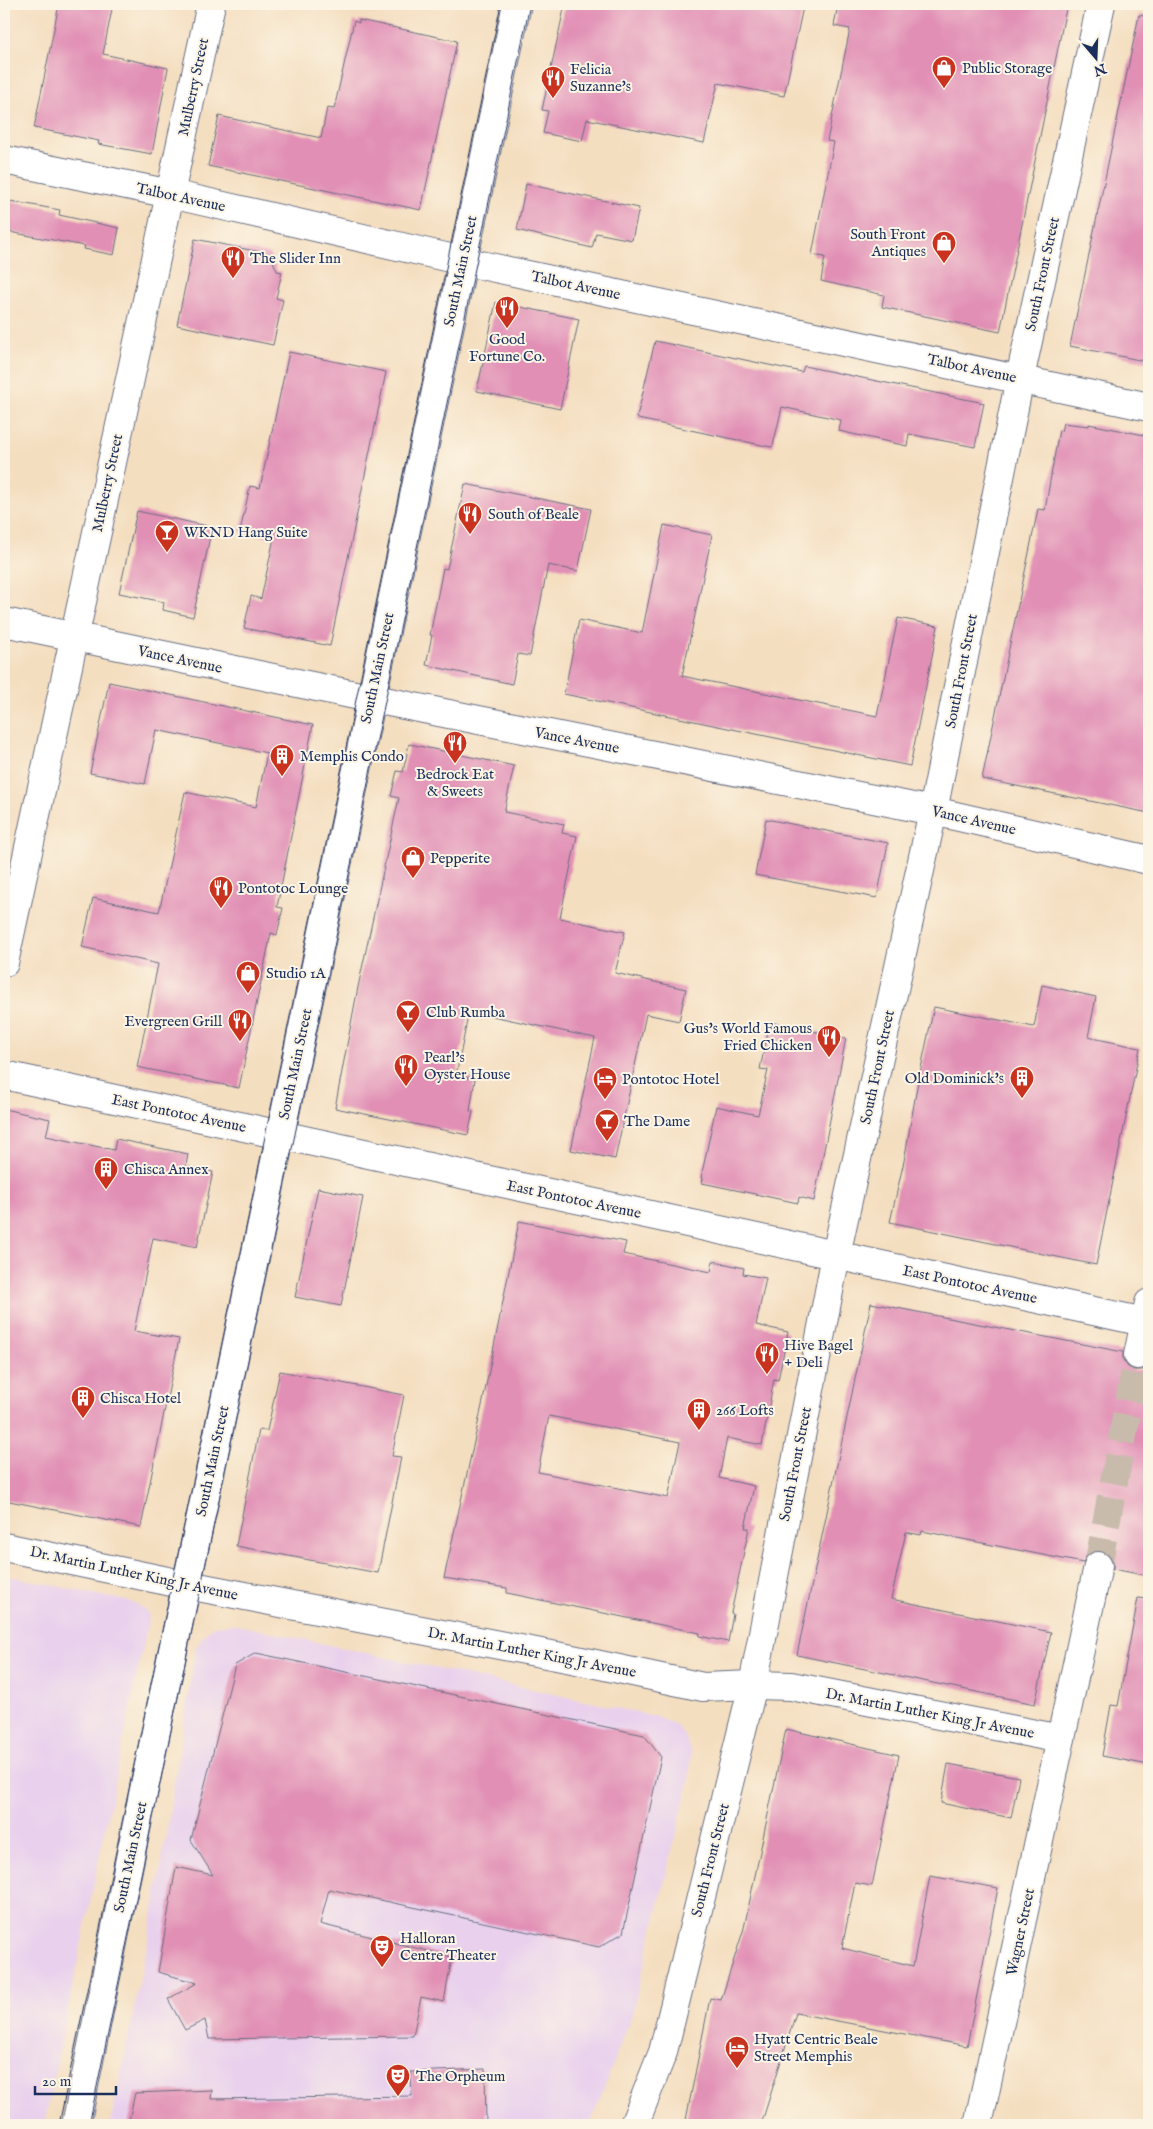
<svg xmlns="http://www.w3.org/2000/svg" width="1153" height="2129" font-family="'IM FELL English',serif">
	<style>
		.built { fill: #e9d1ed }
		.building { fill: #e18fb5; fill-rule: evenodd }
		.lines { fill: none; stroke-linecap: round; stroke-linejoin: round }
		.minor-tunnel { stroke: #c9bbac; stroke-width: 28; stroke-dasharray: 28 14; stroke-linecap: butt }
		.minor-casing { stroke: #676c80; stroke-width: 30 }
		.tertiary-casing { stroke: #676c80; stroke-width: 30 }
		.secondary-casing { stroke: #676c80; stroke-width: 30 }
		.minor { stroke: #fff; stroke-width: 28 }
		.tertiary { stroke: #fff; stroke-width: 28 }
		.secondary { stroke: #fff; stroke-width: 28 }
		.tram { stroke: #1b2f5e; stroke-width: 1 }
		.labels { text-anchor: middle; stroke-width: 4; stroke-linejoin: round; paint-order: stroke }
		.poi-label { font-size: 15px; fill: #1b2f5e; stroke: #fcf5e5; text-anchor: start }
		.street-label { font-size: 15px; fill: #1b2f5e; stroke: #fcf5e5 }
	</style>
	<rect width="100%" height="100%" fill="#fcf5e5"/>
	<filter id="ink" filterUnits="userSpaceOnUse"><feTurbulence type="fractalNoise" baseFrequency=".02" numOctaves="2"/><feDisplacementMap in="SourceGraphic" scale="10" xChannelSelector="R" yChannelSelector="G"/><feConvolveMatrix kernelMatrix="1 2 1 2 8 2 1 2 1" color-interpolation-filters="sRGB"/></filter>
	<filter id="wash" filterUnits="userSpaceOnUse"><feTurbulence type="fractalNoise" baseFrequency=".0096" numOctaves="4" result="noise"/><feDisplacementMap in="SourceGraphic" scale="20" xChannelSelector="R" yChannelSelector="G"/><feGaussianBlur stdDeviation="1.12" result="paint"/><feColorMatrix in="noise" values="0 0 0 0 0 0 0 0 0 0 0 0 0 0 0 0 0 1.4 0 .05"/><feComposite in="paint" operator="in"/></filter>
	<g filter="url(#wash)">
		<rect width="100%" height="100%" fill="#f4dec0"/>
		<path class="built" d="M 4,1575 L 135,1603 L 147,1611 L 149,1617 L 44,2125 L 4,2125 Z
			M 233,1624 L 658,1717 L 676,1725 L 686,1738 L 691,1754 L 689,1782 L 632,2014 L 590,2125 L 110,2125 L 153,1917 L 196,1647 L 206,1633 L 213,1626 Z"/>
		<g id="blocks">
			<path class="building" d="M 59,4 L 113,4 L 103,54 L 168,68 L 152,154 L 98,144 L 99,141 L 34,128 Z
				M 565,4 L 790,4 L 803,7 L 784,96 L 718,83 L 704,143 L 587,119 L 582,141 L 543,133 L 548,111 L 542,110 Z
				M 838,4 L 1067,4 L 1000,332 L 882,307 L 884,295 L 821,281 L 825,257 L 812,255 L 834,142 L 827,141 L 850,29 L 834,26 Z
				M 1139,15 L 1149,16 L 1149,362 L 1070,346 Z
				M 359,20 L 457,41 L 421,210 L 208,166 L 219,116 L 321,138 L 327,108 L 334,109 L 354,21 L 359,23 Z
				M 526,184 L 639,208 L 632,240 L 596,233 L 592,248 L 517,230 Z
				M 4,200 L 60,210 L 59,215 L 119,228 L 114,255 L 84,249 L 85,246 L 4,231 Z
				M 195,239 L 270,254 L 277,271 L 282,272 L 276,298 L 283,300 L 273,345 L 177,325 Z
				M 496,302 L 579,319 L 560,409 L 477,391 Z
				M 655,341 L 802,372 L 804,366 L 984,403 L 975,447 L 909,434 L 907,446 L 839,431 L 841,420 L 782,407 L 773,446 L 771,447 L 638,419 L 637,417 Z
				M 289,352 L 386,372 L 330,646 L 244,628 L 251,596 L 261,599 L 274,538 L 240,532 L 250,486 L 260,488 Z
				M 1063,423 L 1089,426 L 1089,424 L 1149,436 L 1149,813 L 982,779 L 1038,509 L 1045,510 L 1059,430 L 1061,431 Z
				M 465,484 L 591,509 L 578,571 L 548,565 L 530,656 L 518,654 L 512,684 L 426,665 L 432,635 L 430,635 L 443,568 L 447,569 Z
				M 137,511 L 212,527 L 193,617 L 163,610 L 164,602 L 119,593 Z
				M 664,525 L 712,535 L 682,676 L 877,716 L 898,618 L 938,626 L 910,766 L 564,694 L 579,620 L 642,633 Z
				M 109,682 L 313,725 L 277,907 L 283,908 L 277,935 L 271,933 L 239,1088 L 137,1067 L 158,964 L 82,947 L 93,898 L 159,912 L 185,792 L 256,807 L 267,753 L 156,730 L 145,784 L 90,773 Z
				M 409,744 L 514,766 L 504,812 L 564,824 L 562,833 L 577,836 L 560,918 L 625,932 L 615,973 L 686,989 L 679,1021 L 646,1014 L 615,1159 L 571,1150 L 595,1038 L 469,1011 L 456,1076 L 475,1079 L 470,1111 L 473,1112 L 468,1135 L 335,1108 L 358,987 L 399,798 L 391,796 L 397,771 L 403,772 Z
				M 766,819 L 888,843 L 877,898 L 755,875 Z
				M 1042,985 L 1096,997 L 1088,1037 L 1140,1048 L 1096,1265 L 890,1222 L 904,1161 L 917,1087 L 934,1007 L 1034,1027 Z
				M 770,1022 L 846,1038 L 814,1201 L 799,1197 L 798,1203 L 702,1183 L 703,1178 L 701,1178 L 716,1106 L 758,1115 L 768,1070 L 760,1069 Z
				M 4,1109 L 50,1119 L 46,1136 L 114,1150 L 116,1139 L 188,1154 L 186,1166 L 213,1172 L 197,1247 L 153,1238 L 134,1331 L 179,1339 L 141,1527 L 4,1500 Z
				M 318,1188 L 363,1197 L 341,1306 L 295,1297 Z
				M 519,1221 L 626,1242 L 623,1254 L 711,1272 L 713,1261 L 744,1268 L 743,1274 L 766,1278 L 756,1325 L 788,1332 L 778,1380 L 774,1379 L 762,1445 L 727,1438 L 719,1478 L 754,1486 L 745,1528 L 749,1528 L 731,1613 L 733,1614 L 728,1642 L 699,1636 L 700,1633 L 507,1593 L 507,1588 L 444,1578 L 483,1401 ZM 549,1416 L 680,1442 L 668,1498 L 538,1472 Z
				M 871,1303 L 1123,1352 L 1123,1360 L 1128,1367 L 1134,1370 L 1142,1370 L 1149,1366 L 1149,1576 L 1113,1569 L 1113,1562 L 1109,1555 L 1101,1551 L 1094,1551 L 1087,1555 L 1083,1563 L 922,1531 L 921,1535 L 906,1532 L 891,1599 L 1051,1632 L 1035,1704 L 797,1655 Z
				M 280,1371 L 404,1395 L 392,1456 L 401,1457 L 378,1573 L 236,1546 L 259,1430 L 267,1431 Z
				M 1138,1598 L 1149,1599 L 1149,1765 L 1102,1756 L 1111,1705 L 1118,1706 Z
				M 256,1653 L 644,1735 L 661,1757 L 623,1933 L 599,1947 L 329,1889 L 320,1924 L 452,1957 L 444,2002 L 421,1997 L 413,2036 L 209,2039 L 205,2020 L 185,2030 L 168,1999 L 197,1983 L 158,1972 L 176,1867 L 213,1875 L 191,1840 L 235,1665 Z
				M 786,1729 L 899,1755 L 872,1886 L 855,1883 L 842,1948 L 913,1966 L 930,1876 L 998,1888 L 967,2046 L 796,2013 L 761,2125 L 685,2125 L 710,1998 L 721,2000 L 744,1928 Z
				M 948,1764 L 1019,1777 L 1011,1818 L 941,1803 Z
				M 485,2069 L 486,2125 L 128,2125 L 135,2093 L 212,2090 L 211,2099 L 412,2096 L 411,2072 Z"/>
		</g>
	</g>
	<g filter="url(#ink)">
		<use href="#blocks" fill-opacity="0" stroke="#676c80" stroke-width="1"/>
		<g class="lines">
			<path class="minor-tunnel" d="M 1098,1566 L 1138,1355"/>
			<defs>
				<path id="minor" d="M 4,160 L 171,194 L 476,264 L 1149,407
					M 933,811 L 1149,860
					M 4,963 L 211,4
					M 4,1075 L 1149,1323
					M 1138,1355 L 1149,1303
					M 753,1685 L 791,1686 L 1061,1739
					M 978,2125 L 1098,1566"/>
				<path id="tertiary" d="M 4,622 L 384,701 L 933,811
					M 4,1547 L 172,1582 L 572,1659 L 703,1687 L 753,1685"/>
				<path id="secondary" d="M 76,2125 L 149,1765 L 517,4
					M 634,2125 L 663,2052 L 753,1685 L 836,1255 L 933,811 L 1020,378 L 1101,4"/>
			</defs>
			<use href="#minor" class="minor-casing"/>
			<use href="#tertiary" class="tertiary-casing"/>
			<use href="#secondary" class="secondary-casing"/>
			<use href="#minor" class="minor"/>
			<use href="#tertiary" class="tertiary"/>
			<use href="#secondary" class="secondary"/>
			<path class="tram" d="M 59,2125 L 501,4
				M 89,2125 L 530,4"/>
		</g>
	</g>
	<defs>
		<symbol id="shop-pin" viewBox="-11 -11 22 30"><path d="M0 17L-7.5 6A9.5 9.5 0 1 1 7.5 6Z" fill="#c8321e" stroke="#fcf5e5"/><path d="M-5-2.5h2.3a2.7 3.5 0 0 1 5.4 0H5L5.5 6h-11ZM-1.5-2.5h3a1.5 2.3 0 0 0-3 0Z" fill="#fff"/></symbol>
		<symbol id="restaurant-pin" viewBox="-11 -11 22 30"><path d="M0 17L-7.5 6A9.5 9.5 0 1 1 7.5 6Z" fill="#c8321e" stroke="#fcf5e5"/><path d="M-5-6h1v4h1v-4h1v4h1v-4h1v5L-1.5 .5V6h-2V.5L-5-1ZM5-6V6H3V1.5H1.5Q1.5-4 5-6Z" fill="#fff"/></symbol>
		<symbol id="bar-pin" viewBox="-11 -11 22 30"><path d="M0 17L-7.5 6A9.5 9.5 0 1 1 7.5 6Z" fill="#c8321e" stroke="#fcf5e5"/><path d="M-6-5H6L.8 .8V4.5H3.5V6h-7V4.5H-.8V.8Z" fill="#fff"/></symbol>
		<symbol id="building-pin" viewBox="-11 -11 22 30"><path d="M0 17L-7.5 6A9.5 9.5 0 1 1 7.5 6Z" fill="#c8321e" stroke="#fcf5e5"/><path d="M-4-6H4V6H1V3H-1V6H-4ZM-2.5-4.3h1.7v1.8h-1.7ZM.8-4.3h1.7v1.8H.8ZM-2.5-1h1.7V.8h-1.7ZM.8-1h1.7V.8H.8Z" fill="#fff"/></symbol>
		<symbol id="hotel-pin" viewBox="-11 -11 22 30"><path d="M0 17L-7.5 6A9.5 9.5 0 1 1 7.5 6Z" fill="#c8321e" stroke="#fcf5e5"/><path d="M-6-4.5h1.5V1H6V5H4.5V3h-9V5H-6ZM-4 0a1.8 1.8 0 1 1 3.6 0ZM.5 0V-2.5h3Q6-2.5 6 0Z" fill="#fff"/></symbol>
		<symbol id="theatre-pin" viewBox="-11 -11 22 30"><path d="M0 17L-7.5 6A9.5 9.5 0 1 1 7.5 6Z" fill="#c8321e" stroke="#fcf5e5"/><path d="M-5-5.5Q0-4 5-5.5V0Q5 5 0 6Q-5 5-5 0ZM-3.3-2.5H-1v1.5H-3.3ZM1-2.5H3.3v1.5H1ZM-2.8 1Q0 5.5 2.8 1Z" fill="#fff"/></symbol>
	</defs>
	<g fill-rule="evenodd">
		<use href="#shop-pin" x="930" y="54" width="28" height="38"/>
		<use href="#restaurant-pin" x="539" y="64" width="28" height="38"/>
		<use href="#shop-pin" x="930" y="229" width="28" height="38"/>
		<use href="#restaurant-pin" x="219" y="244" width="28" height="38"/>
		<use href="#restaurant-pin" x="493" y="294" width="28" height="38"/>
		<use href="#restaurant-pin" x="456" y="500" width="28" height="38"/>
		<use href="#bar-pin" x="153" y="518" width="28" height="38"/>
		<use href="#restaurant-pin" x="441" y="729" width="28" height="38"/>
		<use href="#building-pin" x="268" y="742" width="28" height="38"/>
		<use href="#shop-pin" x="399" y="844" width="28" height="38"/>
		<use href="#restaurant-pin" x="207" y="874" width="28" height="38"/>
		<use href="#shop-pin" x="234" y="959" width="28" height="38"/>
		<use href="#bar-pin" x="394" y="998" width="28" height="38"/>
		<use href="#restaurant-pin" x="226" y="1007" width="28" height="38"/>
		<use href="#restaurant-pin" x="815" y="1023" width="28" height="38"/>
		<use href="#restaurant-pin" x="392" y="1052" width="28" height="38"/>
		<use href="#building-pin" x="1008" y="1064" width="28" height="38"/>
		<use href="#hotel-pin" x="591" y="1065" width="28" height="38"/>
		<use href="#bar-pin" x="593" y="1107" width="28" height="38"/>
		<use href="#building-pin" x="92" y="1155" width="28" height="38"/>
		<use href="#restaurant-pin" x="753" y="1340" width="28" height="38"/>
		<use href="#building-pin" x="69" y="1384" width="28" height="38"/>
		<use href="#building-pin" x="685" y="1396" width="28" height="38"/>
		<use href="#theatre-pin" x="368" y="1933" width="28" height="38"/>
		<use href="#hotel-pin" x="723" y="2034" width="28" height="38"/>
		<use href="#theatre-pin" x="384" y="2062" width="28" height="38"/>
	</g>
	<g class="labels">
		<g class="poi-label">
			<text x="962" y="73">Public Storage</text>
			<text x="570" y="74">Felicia<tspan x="570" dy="17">Suzanne's</tspan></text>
			<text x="926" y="239" text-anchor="end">South Front<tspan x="926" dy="17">Antiques</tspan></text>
			<text x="250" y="263">The Slider Inn</text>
			<text x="507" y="344" text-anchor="middle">Good<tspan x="507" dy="17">Fortune Co.</tspan></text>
			<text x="488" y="519">South of Beale</text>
			<text x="184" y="537">WKND Hang Suite</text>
			<text x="300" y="761">Memphis Condo</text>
			<text x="455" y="779" text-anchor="middle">Bedrock Eat<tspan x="455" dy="17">&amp; Sweets</tspan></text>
			<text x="430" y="863">Pepperite</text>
			<text x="238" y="893">Pontotoc Lounge</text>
			<text x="266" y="978">Studio 1A</text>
			<text x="426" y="1017">Club Rumba</text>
			<text x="222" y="1026" text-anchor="end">Evergreen Grill</text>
			<text x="812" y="1033" text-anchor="end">Gus's World Famous<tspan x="812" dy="17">Fried Chicken</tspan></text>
			<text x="424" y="1062">Pearl's<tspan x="424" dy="17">Oyster House</tspan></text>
			<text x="1004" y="1083" text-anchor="end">Old Dominick's</text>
			<text x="622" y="1084">Pontotoc Hotel</text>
			<text x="624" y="1126">The Dame</text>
			<text x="124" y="1174">Chisca Annex</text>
			<text x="784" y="1350">Hive Bagel<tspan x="784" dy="17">+ Deli</tspan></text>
			<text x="100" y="1403">Chisca Hotel</text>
			<text x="716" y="1415">266 Lofts</text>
			<text x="400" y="1943">Halloran<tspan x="400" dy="17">Centre Theater</tspan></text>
			<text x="754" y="2044">Hyatt Centric Beale<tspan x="754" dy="17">Street Memphis</tspan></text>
			<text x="416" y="2081">The Orpheum</text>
		</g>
		<g class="street-label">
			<text transform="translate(193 87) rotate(-78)" y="5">Mulberry Street</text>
			<text transform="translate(181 197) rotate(12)" y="5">Talbot Avenue</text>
			<text transform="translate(460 271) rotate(-78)" y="5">South Main Street</text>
			<text transform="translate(1042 274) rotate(-78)" y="5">South Front Street</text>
			<text transform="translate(576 285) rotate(12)" y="5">Talbot Avenue</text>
			<text transform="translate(972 368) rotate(12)" y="5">Talbot Avenue</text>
			<text transform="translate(107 483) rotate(-78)" y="5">Mulberry Street</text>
			<text transform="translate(180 659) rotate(12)" y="5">Vance Avenue</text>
			<text transform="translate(377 668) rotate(-78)" y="5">South Main Street</text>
			<text transform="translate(961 671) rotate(-79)" y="5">South Front Street</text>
			<text transform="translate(577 740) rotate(11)" y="5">Vance Avenue</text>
			<text transform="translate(974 820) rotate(13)" y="5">Vance Avenue</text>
			<text transform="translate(295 1064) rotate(-78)" y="5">South Main Street</text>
			<text transform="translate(877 1067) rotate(-78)" y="5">South Front Street</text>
			<text transform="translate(179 1113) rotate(12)" y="5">East Pontotoc Avenue</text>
			<text transform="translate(574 1199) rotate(12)" y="5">East Pontotoc Avenue</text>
			<text transform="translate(970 1284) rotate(12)" y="5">East Pontotoc Avenue</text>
			<text transform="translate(212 1461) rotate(-78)" y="5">South Main Street</text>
			<text transform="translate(795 1464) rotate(-79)" y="5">South Front Street</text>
			<text transform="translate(134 1573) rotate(12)" y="5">Dr. Martin Luther King Jr Avenue</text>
			<text transform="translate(532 1652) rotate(11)" y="5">Dr. Martin Luther King Jr Avenue</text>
			<text transform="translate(930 1713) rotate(11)" y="5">Dr. Martin Luther King Jr Avenue</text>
			<text transform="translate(130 1857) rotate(-78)" y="5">South Main Street</text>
			<text transform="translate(710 1860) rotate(-76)" y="5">South Front Street</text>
			<text transform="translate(1020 1932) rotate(-78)" y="5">Wagner Street</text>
		</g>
	</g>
	<rect width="1153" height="2129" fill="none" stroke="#fcf5e5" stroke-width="20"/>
	<g transform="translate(1096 58) rotate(161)" stroke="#fcf5e5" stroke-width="4" paint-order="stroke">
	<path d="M0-4L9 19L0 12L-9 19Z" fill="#1b2f5e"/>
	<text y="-8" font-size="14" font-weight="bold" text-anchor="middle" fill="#1b2f5e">N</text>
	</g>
	<path d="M35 2086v8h81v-8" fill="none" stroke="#1b2f5e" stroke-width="2.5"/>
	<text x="42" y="2086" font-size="15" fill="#1b2f5e" stroke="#fcf5e5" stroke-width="4" paint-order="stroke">20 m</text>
</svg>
